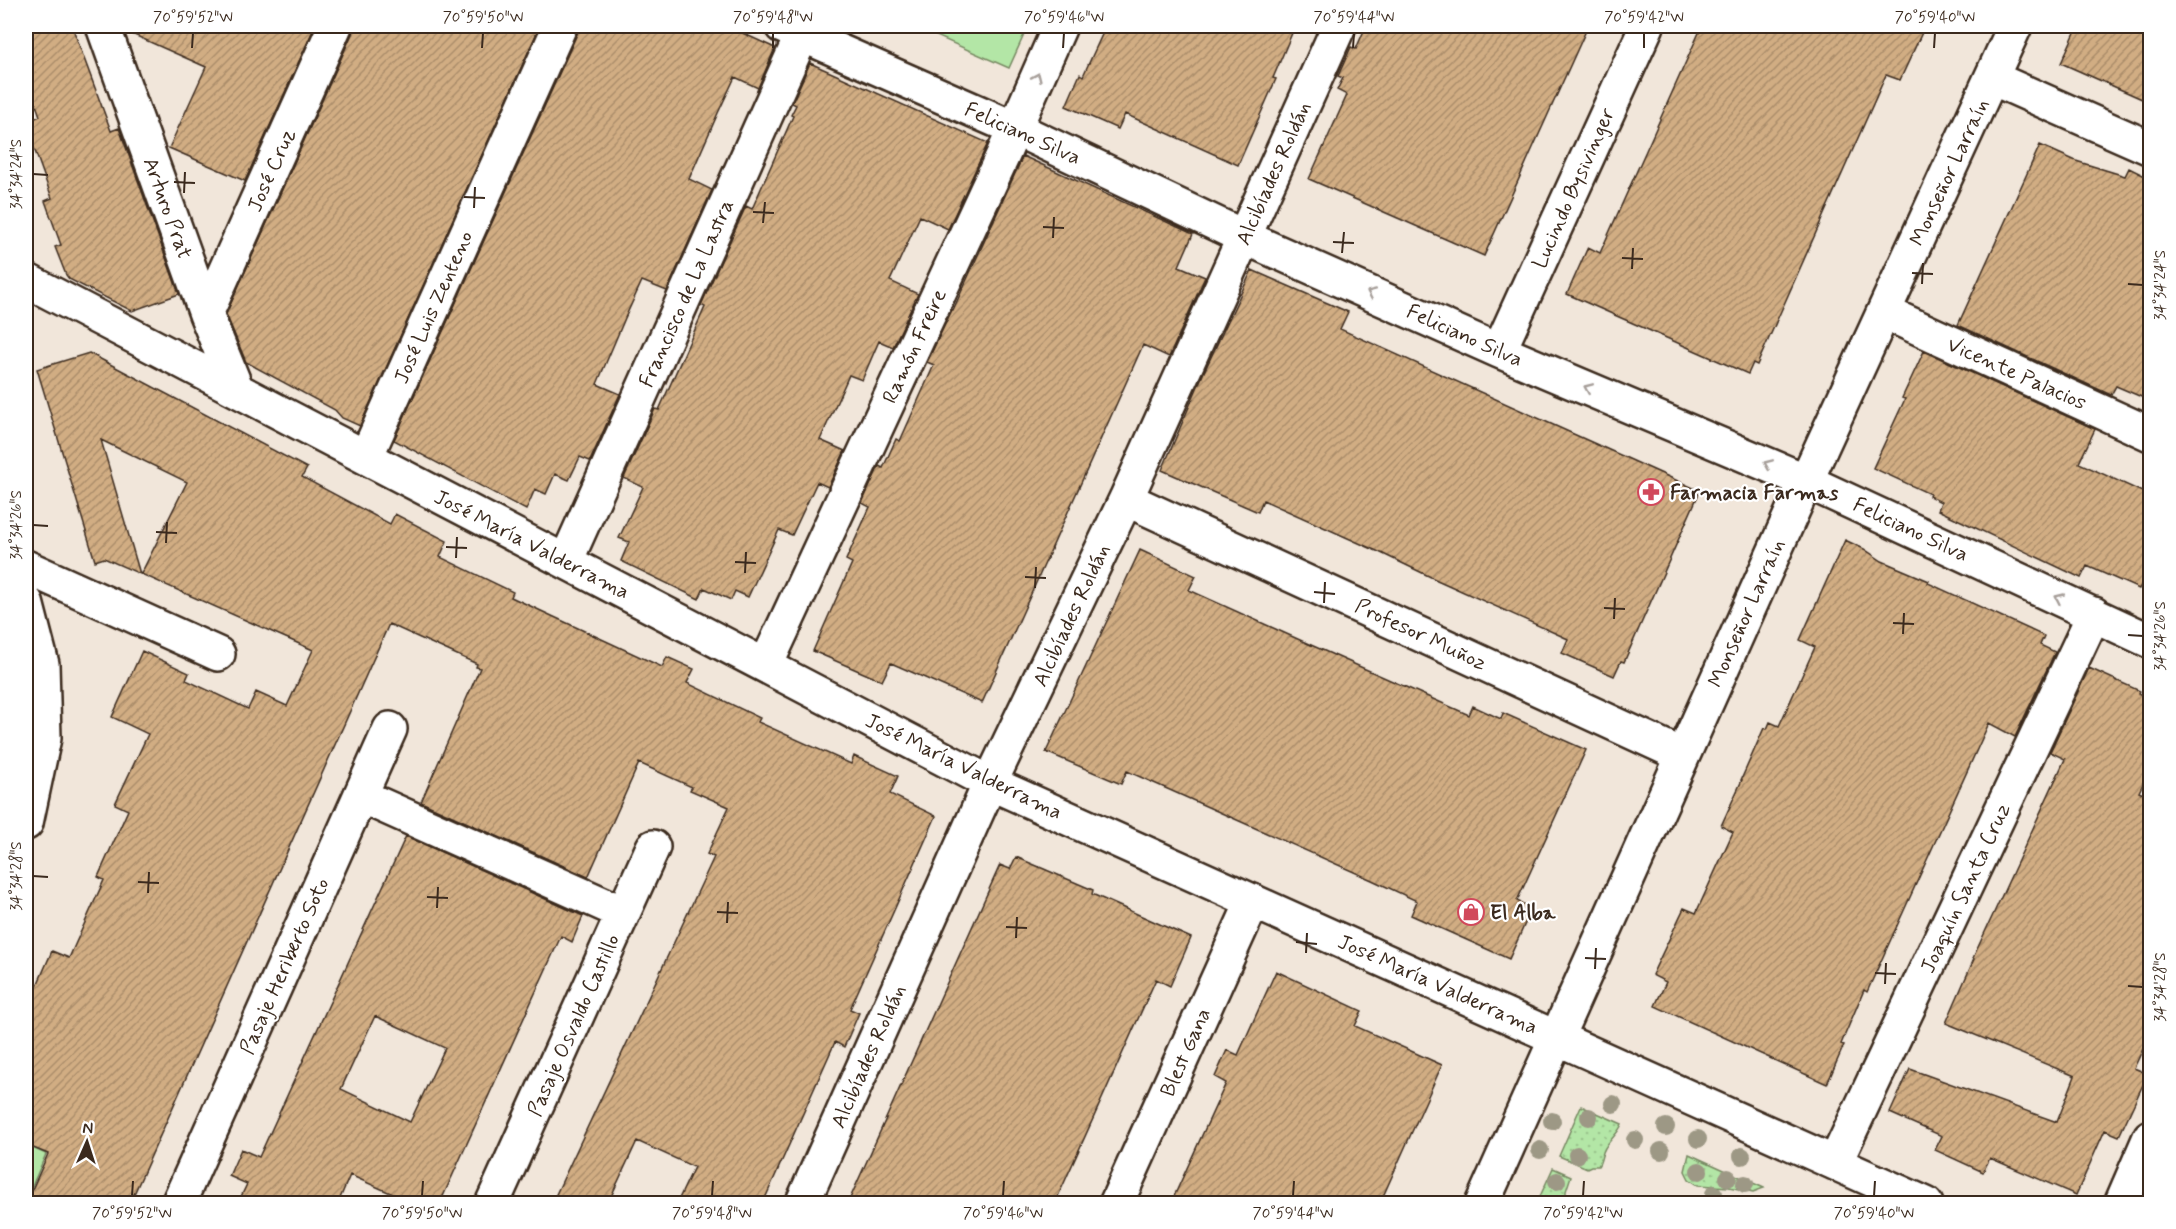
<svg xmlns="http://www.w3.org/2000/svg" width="2176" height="1229" font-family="Mynerve,sans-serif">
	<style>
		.green { fill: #b3e6a6; stroke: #778862; stroke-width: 1.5 }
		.garden { fill: url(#garden-dots); stroke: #778862; stroke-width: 1.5 }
		.building { fill: url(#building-hatch); stroke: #3b2a1e; stroke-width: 1.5; fill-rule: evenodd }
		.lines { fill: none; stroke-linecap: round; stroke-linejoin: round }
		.minor-casing { stroke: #3b2a1e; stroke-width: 38 }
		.minor { stroke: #fff; stroke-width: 33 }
		.tree { fill: #9d9885 }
		.oneway { stroke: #a79f9a }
		.ticks { fill: none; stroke: #3b2a1e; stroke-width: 2 }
		.labels { text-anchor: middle; stroke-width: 4.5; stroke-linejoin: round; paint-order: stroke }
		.street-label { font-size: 21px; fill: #3b2a1e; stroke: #fff }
		.poi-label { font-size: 21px; font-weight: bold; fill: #3b2a1e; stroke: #fff; text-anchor: start }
		.neatline { fill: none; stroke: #3b2a1e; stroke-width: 2 }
		.ticks-label { font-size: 15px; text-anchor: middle; fill: #3b2a1e }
	</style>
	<defs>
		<pattern id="garden-dots" width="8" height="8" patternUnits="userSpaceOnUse" patternTransform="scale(1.5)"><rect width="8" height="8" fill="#b3e6a6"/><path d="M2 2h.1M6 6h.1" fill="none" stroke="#9bc58e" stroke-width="1.8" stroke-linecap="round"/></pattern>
		<pattern id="building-hatch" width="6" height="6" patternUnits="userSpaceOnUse" patternTransform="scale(1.5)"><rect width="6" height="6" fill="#d1ad83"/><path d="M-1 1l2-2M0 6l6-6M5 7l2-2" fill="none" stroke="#ab8d6b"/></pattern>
	</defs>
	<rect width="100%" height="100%" fill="#f1e6da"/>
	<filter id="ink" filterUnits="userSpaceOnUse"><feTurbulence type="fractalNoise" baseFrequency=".0167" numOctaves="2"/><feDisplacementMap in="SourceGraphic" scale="12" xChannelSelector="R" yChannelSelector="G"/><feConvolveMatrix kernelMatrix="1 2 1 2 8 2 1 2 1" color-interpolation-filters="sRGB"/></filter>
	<g filter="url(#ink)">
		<path class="green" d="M 928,26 L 1028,26 L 1009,68 L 925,31 Z
			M 26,1145 L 46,1154 L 26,1200 Z"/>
		<path class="garden" d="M 1581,1106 L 1622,1124 C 1618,1134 1610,1139 1605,1148 C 1601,1154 1602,1161 1598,1166 L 1591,1166 L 1587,1168 L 1559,1156 Z
			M 1689,1154 L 1764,1188 L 1753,1192 L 1729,1187 L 1698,1185 L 1689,1179 L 1685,1171 Z
			M 1553,1168 L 1571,1176 L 1566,1191 L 1566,1203 L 1537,1203 Z"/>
		<path class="building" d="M 26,26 L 72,26 L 111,131 L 119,128 L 179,294 L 132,311 L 69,279 L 66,275 L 55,247 L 61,245 L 45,201 L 52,198 L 26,126 L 26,122 L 40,116 L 26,76 Z
			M 123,26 L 315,26 L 245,181 L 169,148 L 206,67 L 125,31 Z
			M 354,26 L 540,26 L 360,426 L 342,418 L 335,410 L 246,362 L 226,314 L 352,34 Z
			M 579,26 L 727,26 L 775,48 L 758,88 L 735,77 L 718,113 L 689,179 L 712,190 L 667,291 L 642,281 L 625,318 L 597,384 L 620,394 L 590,461 L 580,457 L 569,480 L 555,474 L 546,494 L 535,489 L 526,510 L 394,440 L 577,34 Z
			M 1106,26 L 1295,26 L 1273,78 L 1276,79 L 1238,165 L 1125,114 L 1118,129 L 1066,106 L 1080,74 L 1083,76 Z
			M 1366,26 L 1588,26 L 1484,256 L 1309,179 L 1347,95 L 1337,90 L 1343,78 L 1338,76 L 1351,47 L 1356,49 Z
			M 1702,26 L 1925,26 L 1900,80 L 1886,75 L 1757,365 L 1753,363 L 1748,374 L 1567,294 L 1588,247 L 1600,253 Z
			M 2078,26 L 2137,26 L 2151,32 L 2151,103 L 2061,63 Z
			M 810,63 L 988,143 L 948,229 L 920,216 L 890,281 L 918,294 L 893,347 L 879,341 L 862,380 L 849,375 L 820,440 L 845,451 L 828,487 L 817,482 L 792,535 L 779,530 L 748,597 L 735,591 L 731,600 L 704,588 L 699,599 L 621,561 L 629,542 L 619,538 L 643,487 L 624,478 L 655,409 L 659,410 L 705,307 L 701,305 L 746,206 L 752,209 L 793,116 L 791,115 L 796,105 L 792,103 Z
			M 2040,145 L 2076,161 L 2125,176 L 2129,168 L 2151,179 L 2151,401 L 2116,386 L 2111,395 L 1958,325 Z
			M 1023,156 L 1193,234 L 1179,266 L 1205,277 L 1169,357 L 1143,345 L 982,703 L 891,663 L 882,681 L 813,651 L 852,563 L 846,560 L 870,507 L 862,503 L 879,466 L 883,468 L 896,439 L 900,441 L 934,365 L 927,362 L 952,310 L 953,310 Z
			M 1252,270 L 1348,312 L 1340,329 L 1700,491 L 1624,662 L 1621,661 L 1614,676 L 1562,653 L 1568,639 L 1437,580 L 1379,552 L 1263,500 L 1258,512 L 1162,470 L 1204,372 Z
			M 1924,351 L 2095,429 L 2079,463 L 2151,496 L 2151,565 L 2139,589 L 2087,566 L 2081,578 L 1938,510 L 1941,502 L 1929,496 L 1930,494 L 1873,468 L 1905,399 L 1902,398 Z
			M 89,353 L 307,468 L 302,477 L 390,524 L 395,514 L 447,541 L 440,557 L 513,592 L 511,597 L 662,667 L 667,657 L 694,669 L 687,683 L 760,718 L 758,722 L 851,764 L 854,756 L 898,776 L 890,794 L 936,816 L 850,1009 L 859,1013 L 844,1047 L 835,1042 L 763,1203 L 677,1203 L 694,1167 L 637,1141 L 608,1203 L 552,1203 L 714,857 L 707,854 L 729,807 L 690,790 L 692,787 L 639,763 L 588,877 L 421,802 L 480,668 L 476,667 L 477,664 L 389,624 L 130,1203 L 26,1203 L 48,1154 L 26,1145 L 26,1011 L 52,951 L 69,958 L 104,880 L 98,877 L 128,810 L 115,804 L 148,734 L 112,717 L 142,651 L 189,673 L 186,680 L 248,709 L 256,692 L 287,706 L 313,650 L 141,574 L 187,482 L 101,440 L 140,574 L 104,558 L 95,561 L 37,369 Z
			M 1845,540 L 1864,549 L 1882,561 L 1929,581 L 1928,583 L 2044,636 L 2040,645 L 2055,652 L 2015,737 L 1989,723 L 1867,992 L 1864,990 L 1841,1044 L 1844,1045 L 1827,1084 L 1655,1006 L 1666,982 L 1652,975 L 1684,908 L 1696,913 L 1733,832 L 1721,826 L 1742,780 L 1741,780 L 1764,728 L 1767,729 L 1770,722 L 1779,726 L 1815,647 L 1800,640 Z
			M 1140,550 L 1196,576 L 1189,590 L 1311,645 L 1469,715 L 1473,706 L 1501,719 L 1503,713 L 1586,750 L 1517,901 L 1532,908 L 1509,959 L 1411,915 L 1417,901 L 1372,880 L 1127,771 L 1121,784 L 1046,752 Z
			M 2089,668 L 2140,691 L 2139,693 L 2151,699 L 2151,767 L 2139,792 L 2151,797 L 2151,1032 L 2134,1068 L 2148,1074 L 2119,1136 L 2105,1130 L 2076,1195 L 1990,1158 L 1983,1172 L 1935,1150 L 1942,1136 L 1890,1113 L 1910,1069 L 2057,1122 L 2075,1076 L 1946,1023 L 1974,959 L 1973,958 L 2065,759 L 2050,752 Z
			M 406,836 L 583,916 L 572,942 L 561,936 L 440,1203 L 413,1203 L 350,1175 L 338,1203 L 238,1203 L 247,1184 L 229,1176 L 241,1149 L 259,1157 ZM 375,1016 L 445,1048 L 410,1122 L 341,1089 Z
			M 1016,857 L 1093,890 L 1092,894 L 1191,938 L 1170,986 L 1156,979 L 1055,1203 L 848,1203 L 1000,865 L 1010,869 Z
			M 1276,971 L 1362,1011 L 1355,1026 L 1442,1065 L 1380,1203 L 1171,1203 L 1226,1083 L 1215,1077 L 1227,1050 L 1238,1055 Z"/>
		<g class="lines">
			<defs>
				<path id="minor" d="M 105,26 L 104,29 L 206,314 L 237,390
					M 782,26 L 1014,128 L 1244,237 L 1499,351 L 1806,481 L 2150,641
					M 1992,78 L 2150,148
					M 26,280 L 990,783 L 1926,1204
					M 1884,312 L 2150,434
					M 206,314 L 335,26
					M 1499,351 L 1647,26
					M 366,457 L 560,26
					M 1126,499 L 1682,755
					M 566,561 L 806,26
					M 26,567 L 218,654
					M 26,602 L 42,664 L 44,738 L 26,823
					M 766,665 L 1003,155 L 1060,26
					M 361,796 L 623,913
					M 1835,1163 L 2094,614
					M 178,1204 L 390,729
					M 492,1204 L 653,847
					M 802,1204 L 990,783 L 1126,499 L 1339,26
					M 1116,1204 L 1253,901
					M 1482,1204 L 1806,481 L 2015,26
					M 2121,1204 L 2150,1137"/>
			</defs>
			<use href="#minor" class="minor-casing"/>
			<use href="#minor" class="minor"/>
		</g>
		<g class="tree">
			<circle cx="1613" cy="1104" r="9"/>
			<circle cx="1589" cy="1117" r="9"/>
			<circle cx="1552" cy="1121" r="9"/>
			<circle cx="1666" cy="1127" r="9"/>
			<circle cx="1698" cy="1139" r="9"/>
			<circle cx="1635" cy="1140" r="9"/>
			<circle cx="1540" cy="1150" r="9"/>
			<circle cx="1661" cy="1151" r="9"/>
			<circle cx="1577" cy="1155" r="9"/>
			<circle cx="1742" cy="1156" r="9"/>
			<circle cx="1699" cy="1171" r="9"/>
			<circle cx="1728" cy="1178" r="9"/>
			<circle cx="1557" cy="1181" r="9"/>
			<circle cx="1745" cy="1184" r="9"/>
			<circle cx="1714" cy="1194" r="9"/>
		</g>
		<defs><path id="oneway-chevron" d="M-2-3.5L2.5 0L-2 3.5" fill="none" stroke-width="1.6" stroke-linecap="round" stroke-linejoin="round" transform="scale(1.5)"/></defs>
		<g class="oneway">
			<use href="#oneway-chevron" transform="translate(1037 77) rotate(-66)"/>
			<use href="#oneway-chevron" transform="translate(1371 293) rotate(-156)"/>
			<use href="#oneway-chevron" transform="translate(1588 388) rotate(-157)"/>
			<use href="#oneway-chevron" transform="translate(1768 464) rotate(-157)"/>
			<use href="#oneway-chevron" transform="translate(2059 598) rotate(-155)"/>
		</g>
	</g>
	<path class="ticks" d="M 192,48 L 193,33M 482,48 L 483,33M 773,48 L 773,33M 1063,48 L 1064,33M 1353,48 L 1354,33M 1644,48 L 1644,33M 1934,48 L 1935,33M 33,174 L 48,175M 174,182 L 195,183M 184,193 L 185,172M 464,197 L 485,198M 474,208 L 475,187M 753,212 L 774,213M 763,223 L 765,202M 1043,227 L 1064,228M 1053,238 L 1054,217M 1333,242 L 1354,243M 1342,253 L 1344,232M 1622,258 L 1643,259M 1632,269 L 1633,248M 1912,273 L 1933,274M 1922,284 L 1923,263M 2128,284 L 2143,285M 33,525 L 48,526M 156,532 L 177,533M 166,543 L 167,522M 446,547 L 467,548M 456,558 L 457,537M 735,562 L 756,563M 745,573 L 746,552M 1025,577 L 1046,578M 1035,588 L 1036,567M 1314,592 L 1335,594M 1324,603 L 1325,582M 1604,608 L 1625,609M 1614,619 L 1615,598M 1893,623 L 1914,624M 1903,634 L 1904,613M 2128,635 L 2143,636M 33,876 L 48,877M 138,882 L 159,883M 148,893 L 149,872M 427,897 L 448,898M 437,908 L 438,887M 717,912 L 738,913M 727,923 L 728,902M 1006,927 L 1027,928M 1016,938 L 1017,917M 1296,942 L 1317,944M 1306,953 L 1307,933M 1585,958 L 1606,959M 1595,969 L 1596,948M 1875,973 L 1896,974M 1885,984 L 1886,963M 2128,986 L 2143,987M 132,1196 L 133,1181M 422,1196 L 423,1181M 712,1196 L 713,1181M 1003,1196 L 1004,1181M 1293,1196 L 1294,1181M 1583,1196 L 1584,1181M 1874,1196 L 1875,1181"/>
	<defs>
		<symbol id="pharmacy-ring" viewBox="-11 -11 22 22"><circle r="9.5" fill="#fff" stroke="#d1495b" stroke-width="1.5"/><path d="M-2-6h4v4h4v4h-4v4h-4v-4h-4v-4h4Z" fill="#d1495b"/></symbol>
		<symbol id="shop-ring" viewBox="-11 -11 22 22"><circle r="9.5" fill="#fff" stroke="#d1495b" stroke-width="1.5"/><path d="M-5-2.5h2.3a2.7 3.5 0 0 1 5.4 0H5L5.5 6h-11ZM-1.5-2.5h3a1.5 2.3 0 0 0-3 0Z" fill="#d1495b"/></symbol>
	</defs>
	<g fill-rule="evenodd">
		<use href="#pharmacy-ring" x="1636" y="477" width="30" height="30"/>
		<use href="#shop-ring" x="1456" y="897" width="30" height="30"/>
	</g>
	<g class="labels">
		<g class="street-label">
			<text transform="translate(1023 133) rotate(24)" y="7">Feliciano Silva</text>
			<text transform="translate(271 170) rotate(-66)" y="7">José Cruz</text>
			<text transform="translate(1949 172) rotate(-65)" y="7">Monseñor Larraín</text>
			<text transform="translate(1273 173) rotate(-66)" y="7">Alcibíades Roldán</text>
			<text transform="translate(1573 188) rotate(-66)" y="7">Lucindo Bysivinger</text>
			<text transform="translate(168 208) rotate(70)" y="7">Arturo Prat</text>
			<text transform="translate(686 293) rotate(-66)" y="7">Francisco de La Lastra</text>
			<text transform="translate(433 307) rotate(-66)" y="7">José Luis Zenteno</text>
			<text transform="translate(1465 335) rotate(24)" y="7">Feliciano Silva</text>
			<text transform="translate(914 346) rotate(-65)" y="7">Ramón Freire</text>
			<text transform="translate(2017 373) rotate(24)" y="7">Vicente Palacios</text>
			<text transform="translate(1911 529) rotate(25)" y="7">Feliciano Silva</text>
			<text transform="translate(532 544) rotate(27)" y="7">José María Valderrama</text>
			<text transform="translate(1746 613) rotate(-66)" y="7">Monseñor Larraín</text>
			<text transform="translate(1071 615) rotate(-65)" y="7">Alcibíades Roldán</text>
			<text transform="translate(1421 634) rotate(25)" y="7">Profesor Muñoz</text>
			<text transform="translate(964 766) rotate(26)" y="7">José María Valderrama</text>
			<text transform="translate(1965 888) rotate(-65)" y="7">Joaquín Santa Cruz</text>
			<text transform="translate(284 966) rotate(-66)" y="7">Pasaje Heriberto Soto</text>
			<text transform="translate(1438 984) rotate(24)" y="7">José María Valderrama</text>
			<text transform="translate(573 1025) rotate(-66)" y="7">Pasaje Osvaldo Castillo</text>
			<text transform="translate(1185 1052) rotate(-66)" y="7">Blest Gana</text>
			<text transform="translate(868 1056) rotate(-66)" y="7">Alcibíades Roldán</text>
		</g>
		<g class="poi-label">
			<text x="1670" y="499">Farmacia Farmas</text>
			<text x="1490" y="919">El Alba</text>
		</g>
	</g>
	<rect width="2176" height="1229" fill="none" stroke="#fff" stroke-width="66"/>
	<g transform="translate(87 1142) rotate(3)" stroke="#ffffff" stroke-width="4.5" paint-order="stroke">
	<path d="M0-4.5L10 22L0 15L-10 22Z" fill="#3b2a1e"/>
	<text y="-9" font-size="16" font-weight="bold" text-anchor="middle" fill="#3b2a1e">N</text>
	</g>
	<rect x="33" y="33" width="2110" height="1163" class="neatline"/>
	<g class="ticks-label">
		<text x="193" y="22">70°59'52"W</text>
		<text x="483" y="22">70°59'50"W</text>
		<text x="773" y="22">70°59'48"W</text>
		<text x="1064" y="22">70°59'46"W</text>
		<text x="1354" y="22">70°59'44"W</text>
		<text x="1644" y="22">70°59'42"W</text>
		<text x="1935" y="22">70°59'40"W</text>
		<text transform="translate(16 174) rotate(-90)" y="5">34°34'24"S</text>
		<text transform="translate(2160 285) rotate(-90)" y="5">34°34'24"S</text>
		<text transform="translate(16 525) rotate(-90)" y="5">34°34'26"S</text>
		<text transform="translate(2160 636) rotate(-90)" y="5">34°34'26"S</text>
		<text transform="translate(16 876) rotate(-90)" y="5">34°34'28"S</text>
		<text transform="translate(2160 987) rotate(-90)" y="5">34°34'28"S</text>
		<text x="132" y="1218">70°59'52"W</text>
		<text x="422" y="1218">70°59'50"W</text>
		<text x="712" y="1218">70°59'48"W</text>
		<text x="1003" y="1218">70°59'46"W</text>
		<text x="1293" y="1218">70°59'44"W</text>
		<text x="1583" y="1218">70°59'42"W</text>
		<text x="1874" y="1218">70°59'40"W</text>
	</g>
</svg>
